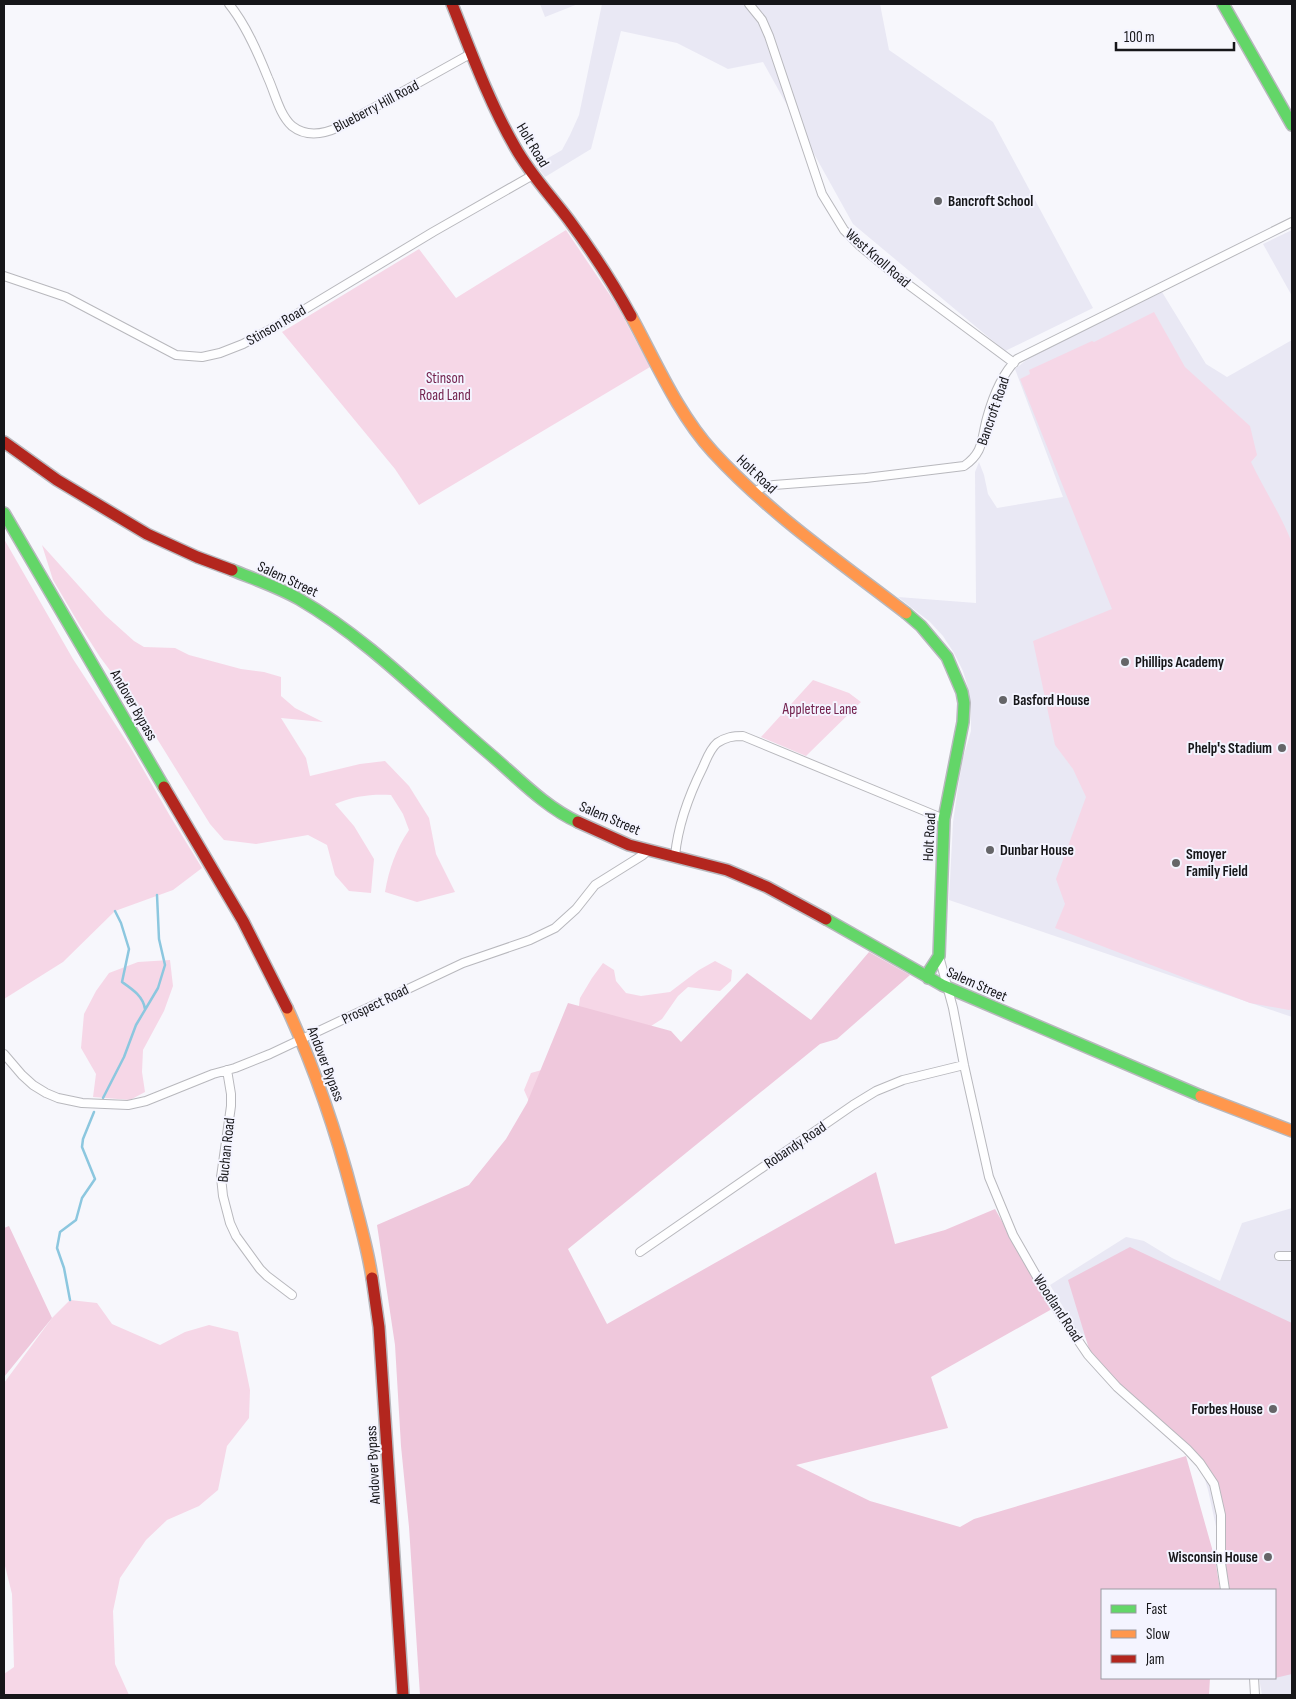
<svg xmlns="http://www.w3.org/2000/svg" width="1296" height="1699" font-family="'Sofia Sans Condensed',sans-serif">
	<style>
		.built { fill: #e9e8f4 }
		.green { fill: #f6d7e7 }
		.forest { fill: #efc8dc }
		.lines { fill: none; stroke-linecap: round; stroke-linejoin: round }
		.stream { stroke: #8cc7df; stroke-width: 2.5 }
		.street-casing { stroke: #b8b8bd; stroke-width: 10 }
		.fast-casing { stroke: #b8b8bd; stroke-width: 14 }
		.slow-casing { stroke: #b8b8bd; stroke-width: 14 }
		.jam-casing { stroke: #b8b8bd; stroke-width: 14 }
		.street { stroke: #fefeff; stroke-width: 8 }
		.fast { stroke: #63d668; stroke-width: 11 }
		.slow { stroke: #ff974d; stroke-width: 11 }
		.jam { stroke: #b3261e; stroke-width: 11 }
		.poi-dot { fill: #656568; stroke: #f4f4ff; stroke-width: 2 }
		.labels { text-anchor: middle; stroke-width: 4; stroke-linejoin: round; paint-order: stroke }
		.street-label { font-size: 15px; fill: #161619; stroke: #f4f4ff }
		.poi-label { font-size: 15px; font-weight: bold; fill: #161619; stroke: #f4f4ff; text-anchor: start }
		.park-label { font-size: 15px; fill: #73224e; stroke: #f4f4ff }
	</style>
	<rect width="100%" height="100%" fill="#f7f7fc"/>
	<path class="built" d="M 540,4 L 578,4 L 545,17 Z
		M 602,4 L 880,4 L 889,50 L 993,122 L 1093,308 L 1005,351 L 853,224 L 763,62 L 728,69 L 677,43 L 621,31 L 591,149 L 545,177 L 536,165 L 562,150 L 570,135 L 579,115 Z
		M 1292,230 L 1292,296 L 1263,244 Z
		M 1162,292 L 1206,364 L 1227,377 L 1292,340 L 1292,1017 L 949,900 L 953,822 L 957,794 L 963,758 L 971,731 L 971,710 L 969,691 L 963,671 L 954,653 L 943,636 L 930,622 L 898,597 L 976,603 L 975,472 L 979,462 L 984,475 L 988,494 L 997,508 L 1063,497 L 1015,369 L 1025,361 L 1053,345 Z
		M 1292,1208 L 1292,1695 L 1262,1695 L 1259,1678 L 1275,1678 L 1275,1590 L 1230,1590 L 1208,1490 L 1197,1453 L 1075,1327 L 1050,1285 L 1126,1237 L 1144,1241 L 1172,1258 L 1220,1281 L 1242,1223 Z"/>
	<path class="green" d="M 566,230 L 618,307 L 650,367 L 419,505 L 395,469 L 282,332 L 419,249 L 456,298 Z
		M 1154,312 L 1185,367 L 1250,426 L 1257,455 L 1251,462 C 1264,489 1281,515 1292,543 L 1292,1009 L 1289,1010 L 1250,1003 L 1055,928 L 1065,904 L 1056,879 L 1086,797 L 1073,769 L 1055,745 L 1033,641 L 1112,609 L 1020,379 L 1030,374 L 1029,370 L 1092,341 L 1094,342 Z
		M 4,539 L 73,659 L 132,750 L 170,816 L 202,868 L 173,890 L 115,911 L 63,962 L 4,999 Z
		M 42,545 L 105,615 L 134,641 L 144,647 L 175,648 L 189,655 L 241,669 L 264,672 L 281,677 L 281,696 L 295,708 L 323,722 L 281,718 L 306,758 L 310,776 L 360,764 L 385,761 L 409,786 L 429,818 L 436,854 L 455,892 L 417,902 L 385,892 C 389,869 396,849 409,830 L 403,814 L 391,795 C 371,794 354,796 335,804 L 354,826 L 374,859 L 371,893 L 349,891 L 335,875 L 327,845 L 308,835 L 256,844 L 224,840 L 210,824 L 138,708 L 100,657 L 79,624 L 53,580 Z
		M 813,680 L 849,693 L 861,702 L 806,756 L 761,737 Z
		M 170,960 L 173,986 L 164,1011 L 143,1050 L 142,1072 L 145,1092 L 130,1100 L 93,1097 L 96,1074 L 81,1048 L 84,1014 L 96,991 L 109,973 L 138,962 Z
		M 715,961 L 732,970 L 731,981 L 720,991 L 688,987 L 678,996 L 662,1019 L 634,1037 L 538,1122 L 524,1090 L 531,1073 L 556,1066 L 576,1027 L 580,998 L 592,978 L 603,963 L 614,970 L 616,981 L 626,993 L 641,996 L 670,992 L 699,970 Z
		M 70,1300 L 97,1303 L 112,1324 L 160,1345 L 185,1332 L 209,1325 L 238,1332 L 250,1390 L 249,1418 L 227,1446 L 218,1490 L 199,1506 L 167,1520 L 146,1540 L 120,1578 L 113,1611 L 115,1664 L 129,1695 L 4,1695 L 4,1674 L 14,1667 L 12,1594 L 4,1562 L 4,1383 L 52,1318 Z"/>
	<path class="forest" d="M 869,952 L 910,975 L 837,1039 L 820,1044 L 568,1249 L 607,1324 L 876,1172 L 895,1244 L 945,1230 L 995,1209 L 1052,1309 L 931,1377 L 948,1428 L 796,1465 L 870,1501 L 960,1527 L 974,1519 L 1186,1456 L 1215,1559 L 1220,1590 L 1102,1590 L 1102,1678 L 1210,1678 L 1209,1695 L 420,1695 L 409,1527 L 401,1446 L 395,1345 L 377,1225 L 469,1185 L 506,1139 L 527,1103 L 568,1003 L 671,1031 L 681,1042 L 747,973 L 811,1020 Z
		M 9,1226 L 52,1318 L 4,1377 L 4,1228 Z
		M 1130,1247 L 1292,1323 L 1292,1674 L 1275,1678 L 1275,1590 L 1226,1590 L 1221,1515 L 1214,1484 L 1200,1463 L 1106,1375 L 1089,1349 L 1068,1280 Z"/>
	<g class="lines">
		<path class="stream" d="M 115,911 L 121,923 L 129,949 L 122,982 C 132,989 143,996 145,1009
			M 103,1098 L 124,1057 L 136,1025 L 158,988 L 165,965 L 159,939 L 157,895
			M 70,1300 L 64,1268 L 57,1248 L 60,1232 L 76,1220 L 82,1198 L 95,1179 L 82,1147 L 83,1139 L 94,1112"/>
		<defs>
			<path id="street" d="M 229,4 C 246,25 258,53 268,78 C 275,93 279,114 292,126 C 306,137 324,134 339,127 L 472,53
				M 749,4 L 762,20 L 769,36 L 822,194 L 844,230 L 860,246 L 894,274 L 1014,363
				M 4,276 L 66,297 L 176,355 L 202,357 L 220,353 L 243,344 L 282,323 L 433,232 L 533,175
				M 755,492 L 763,487 L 774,485 L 866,478 L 964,466 C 984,452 981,440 987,418 C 993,396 1001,375 1017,359 L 1292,222
				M 675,856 C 678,824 689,795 703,767 C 707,758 710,749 717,743 C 726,737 733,736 743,736 L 944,819
				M 939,956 L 953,1008 L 964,1065 L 989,1177 L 1013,1235 L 1048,1296 L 1088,1355 L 1117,1387 L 1187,1449 L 1200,1463 L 1214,1484 L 1221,1515 L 1221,1563 L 1225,1590
				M 4,1054 L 22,1075 L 33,1085 L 46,1093 L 58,1098 L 82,1103 L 128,1105 L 146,1101 L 213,1074 L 235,1068 L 270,1054 L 463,963 L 530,940 L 555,928 L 576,909 L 595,885 L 643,855 L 649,850
				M 227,1070 L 231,1094 L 231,1106 L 221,1177 L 223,1196 L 230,1223 L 236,1236 L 260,1269 L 267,1276 L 292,1295
				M 640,1252 L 853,1105 L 876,1091 L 903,1080 L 964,1065
				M 1279,1256 L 1292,1256
				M 1254,1678 L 1255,1695"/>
			<path id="fast" d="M 1223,4 L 1292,125
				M 4,513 L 164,787
				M 232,570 C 254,579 278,587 299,599 C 371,641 427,701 491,755 C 518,778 545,807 578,822
				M 906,613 L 921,626 L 947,657 L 962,692 L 964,703 L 963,722 L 944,819 L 939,956 L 930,970 L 928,978
				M 826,919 L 942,985 L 1201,1096"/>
			<path id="slow" d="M 631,316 C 656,362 678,414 713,452 C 770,514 840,562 906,613
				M 287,1008 C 315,1069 336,1131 353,1196 C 360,1223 368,1250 372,1278
				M 1201,1096 L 1292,1131"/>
			<path id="jam" d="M 452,4 C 471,52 489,102 515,147 C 530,174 551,196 569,220 C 592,251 613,283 631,316
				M 4,442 L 57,480 L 147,534 L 197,557 L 232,570
				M 164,787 L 243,921 L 287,1008
				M 578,822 L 629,845 L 727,870 L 767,887 L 826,919
				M 372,1278 L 379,1327 L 403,1695"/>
		</defs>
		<use href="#street" class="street-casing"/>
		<use href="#fast" class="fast-casing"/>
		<use href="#slow" class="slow-casing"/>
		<use href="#jam" class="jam-casing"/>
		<use href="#street" class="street"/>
		<use href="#fast" class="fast"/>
		<use href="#slow" class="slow"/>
		<use href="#jam" class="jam"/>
	</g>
	<g class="poi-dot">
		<circle cx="938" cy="201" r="5"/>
		<circle cx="1125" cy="662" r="5"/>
		<circle cx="1003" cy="700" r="5"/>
		<circle cx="1282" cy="748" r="5"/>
		<circle cx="990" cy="850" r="5"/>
		<circle cx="1176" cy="863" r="5"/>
		<circle cx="1273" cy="1409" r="5"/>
		<circle cx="1268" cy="1557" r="5"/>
	</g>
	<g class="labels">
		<g class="street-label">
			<text transform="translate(376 106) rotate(-28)" y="5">Blueberry Hill Road</text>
			<text transform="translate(533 145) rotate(59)" y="5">Holt Road</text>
			<text transform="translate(878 258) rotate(41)" y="5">West Knoll Road</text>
			<text transform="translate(276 325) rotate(-30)" y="5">Stinson Road</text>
			<text transform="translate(993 411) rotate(-71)" y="5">Bancroft Road</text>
			<text transform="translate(757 474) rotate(43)" y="5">Holt Road</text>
			<text transform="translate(288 579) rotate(25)" y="5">Salem Street</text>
			<text transform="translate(134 705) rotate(60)" y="5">Andover Bypass</text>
			<text transform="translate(610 818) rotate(23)" y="5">Salem Street</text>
			<text transform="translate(929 837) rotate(-87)" y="5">Holt Road</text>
			<text transform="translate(977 984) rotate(24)" y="5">Salem Street</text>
			<text transform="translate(375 1004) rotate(-26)" y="5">Prospect Road</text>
			<text transform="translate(326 1064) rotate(69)" y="5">Andover Bypass</text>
			<text transform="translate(795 1145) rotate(-34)" y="5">Robandy Road</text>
			<text transform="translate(226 1150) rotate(-84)" y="5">Buchan Road</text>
			<text transform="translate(1058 1308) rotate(57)" y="5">Woodland Road</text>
			<text transform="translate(373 1465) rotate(-93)" y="5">Andover Bypass</text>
		</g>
		<g class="poi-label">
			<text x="948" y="206">Bancroft School</text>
			<text x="1135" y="667">Phillips Academy</text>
			<text x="1013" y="705">Basford House</text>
			<text x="1272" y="753" text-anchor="end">Phelp's Stadium</text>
			<text x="1000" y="855">Dunbar House</text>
			<text x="1186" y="859">Smoyer<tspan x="1186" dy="17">Family Field</tspan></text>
			<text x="1263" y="1414" text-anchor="end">Forbes House</text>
			<text x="1258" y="1562" text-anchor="end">Wisconsin House</text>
		</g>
		<g class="park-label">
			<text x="445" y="383">Stinson<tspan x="445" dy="17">Road Land</tspan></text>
			<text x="820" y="714">Appletree Lane</text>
		</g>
	</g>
	<rect width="1296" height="1699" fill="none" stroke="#161619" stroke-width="10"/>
	<rect x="1101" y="1589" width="175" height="90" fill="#f4f4ff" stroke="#9b9ba3"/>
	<rect x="1111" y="1605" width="25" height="8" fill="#63d668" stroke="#9b9ba3"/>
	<text x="1146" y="1614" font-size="15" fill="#161619">Fast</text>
	<rect x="1111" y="1630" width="25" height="8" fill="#ff974d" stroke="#9b9ba3"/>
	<text x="1146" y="1639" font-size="15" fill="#161619">Slow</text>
	<rect x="1111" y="1655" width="25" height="8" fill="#b3261e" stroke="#9b9ba3"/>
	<text x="1146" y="1664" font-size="15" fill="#161619">Jam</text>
	<path d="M1116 42v8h118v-8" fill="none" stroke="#161619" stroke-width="2.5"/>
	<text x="1124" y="42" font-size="15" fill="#161619" stroke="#f4f4ff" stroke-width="4" paint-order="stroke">100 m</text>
</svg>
